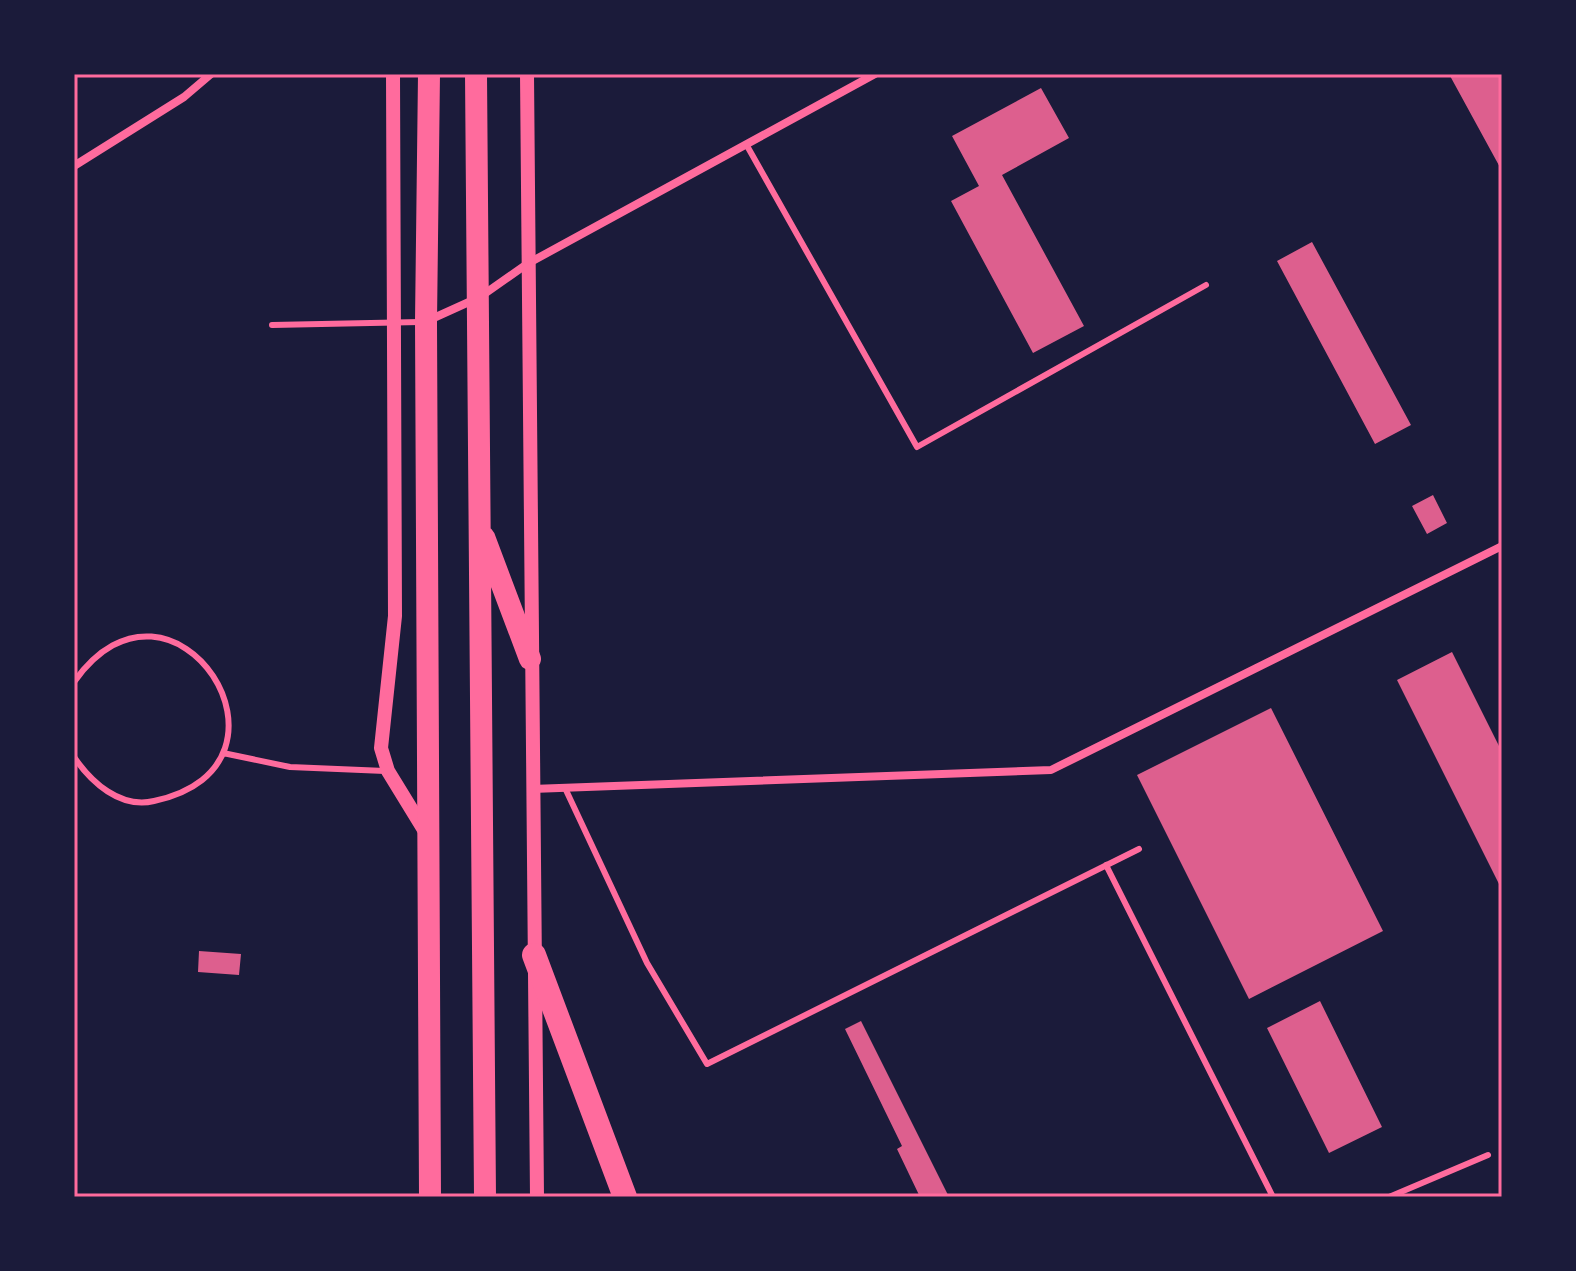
<svg xmlns="http://www.w3.org/2000/svg" width="1576" height="1271" font-family="'Work Sans',sans-serif">
	<style>
		.building { fill: #dd5f8e }
		.lines { fill: none; stroke-linecap: round; stroke-linejoin: round }
		.service { stroke: #ff6b9d; stroke-width: 6 }
		.minor { stroke: #ff6b9d; stroke-width: 8 }
		.tertiary { stroke: #ff6b9d; stroke-width: 14 }
		.trunk { stroke: #ff6b9d; stroke-width: 22 }
		.motorway { stroke: #ff6b9d; stroke-width: 24 }
		.neatline { fill: none; stroke: #ff6b9d; stroke-width: 3 }
	</style>
	<rect width="100%" height="100%" fill="#1b1b3a"/>
	<path class="building" d="M 1449,74 L 1502,74 L 1502,171 Z
		M 1041,88 L 1069,138 L 1002,175 L 1084,326 L 1033,353 L 951,201 L 979,186 L 952,136 Z
		M 1312,242 L 1411,425 L 1375,444 L 1277,261 Z
		M 1433,495 L 1447,523 L 1427,534 L 1412,506 Z
		M 1452,652 L 1502,752 L 1502,890 L 1397,680 Z
		M 1271,708 L 1383,931 L 1249,999 L 1137,775 Z
		M 199,951 L 241,954 L 239,975 L 198,972 Z
		M 1320,1001 L 1382,1127 L 1329,1153 L 1267,1028 Z
		M 861,1021 L 949,1197 L 920,1197 L 897,1149 L 902,1146 L 845,1029 Z"/>
	<g class="lines">
		<path class="service" d="M 746,144 L 917,447 L 1206,285
			M 272,325 L 420,322
			M 74,682 C 173,542 319,766 154,801 C 120,809 91,782 74,757
			M 223,753 L 290,767 L 385,771
			M 565,788 L 647,963 L 707,1064 L 1139,849
			M 1106,865 L 1273,1197
			M 1389,1197 L 1488,1155"/>
		<path class="minor" d="M 74,166 L 184,97 L 211,74
			M 427,321 L 480,297 L 527,264 L 875,74
			M 532,789 L 1051,770 L 1502,546"/>
		<path class="tertiary" d="M 393,74 L 395,616 L 381,748 L 388,771 L 426,833
			M 527,74 L 537,1197"/>
		<path class="trunk" d="M 429,74 L 426,322 L 430,1197
			M 476,74 L 485,1197
			M 484,537 L 530,659"/>
		<path class="motorway" d="M 534,955 L 625,1197"/>
	</g>
	<rect width="1576" height="1271" fill="none" stroke="#1b1b3a" stroke-width="152"/>
	<rect x="76" y="76" width="1424" height="1119" class="neatline"/>
</svg>
